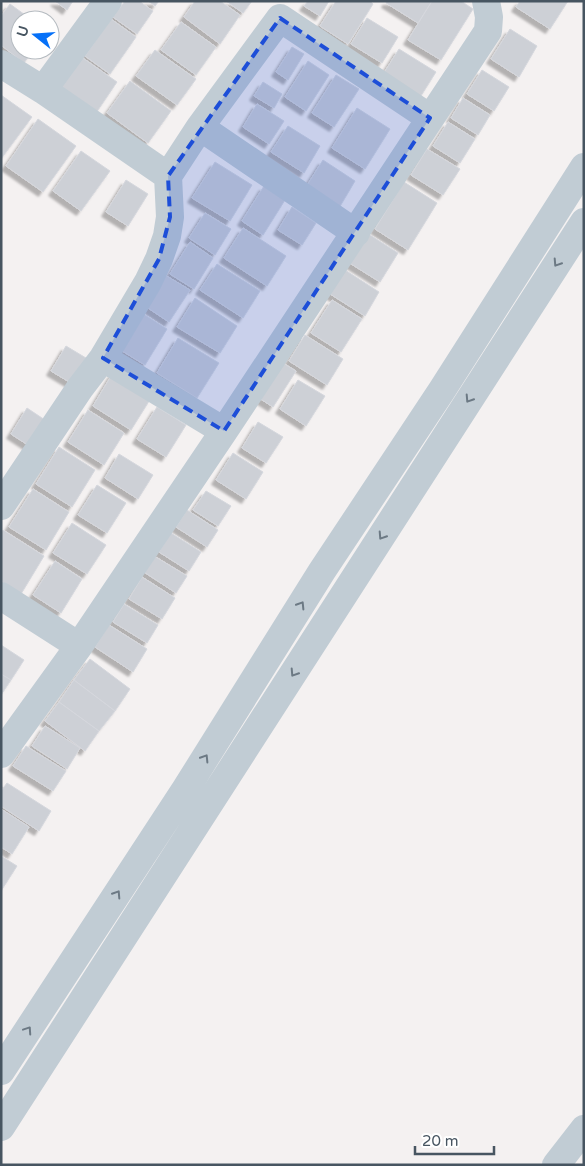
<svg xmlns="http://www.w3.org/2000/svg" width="585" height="1166" font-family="'Varela Round',sans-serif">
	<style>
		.building { fill: #cdd0d6; stroke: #d5d7dd; filter: url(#shadow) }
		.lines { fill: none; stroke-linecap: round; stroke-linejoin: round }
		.minor { stroke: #c1ccd4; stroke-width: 28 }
		.oneway { stroke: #6c7984 }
		.marked { fill: #1d4ed8; fill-opacity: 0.2; stroke: #1d4ed8; stroke-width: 4; stroke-dasharray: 10 6; stroke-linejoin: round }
	</style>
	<defs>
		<filter id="shadow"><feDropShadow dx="-4.5" dy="4.5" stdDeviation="1" flood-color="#0004"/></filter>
	</defs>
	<rect width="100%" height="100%" fill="#f4f1f1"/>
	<path class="building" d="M 55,1 L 73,1 L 67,10 Z
		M 125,1 L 139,1 L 153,11 L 137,34 L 113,17 Z
		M 148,1 L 159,1 L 155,6 Z
		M 195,1 L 220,1 L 240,15 L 220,44 L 184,17 Z
		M 226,1 L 252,1 L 243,13 Z
		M 308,1 L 329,1 L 320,16 L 304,6 Z
		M 336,1 L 370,1 L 373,4 L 348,44 L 320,26 Z
		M 387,1 L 432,1 L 418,23 L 386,3 Z
		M 432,1 L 461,1 L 473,9 L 441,60 L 408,40 Z
		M 520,1 L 568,1 L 550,29 L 516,7 Z
		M 10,4 L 32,20 L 20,20 L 20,50 L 33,50 L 24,63 L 1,45 L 1,16 Z
		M 367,18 L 398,37 L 382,63 L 351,44 Z
		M 111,19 L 136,37 L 110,74 L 85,56 Z
		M 181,22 L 216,47 L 196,75 L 161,50 Z
		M 510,29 L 537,46 L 519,77 L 491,59 Z
		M 292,47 L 304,54 L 288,80 L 276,72 Z
		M 399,49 L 436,72 L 419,99 L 382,76 Z
		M 155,50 L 196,79 L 177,105 L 136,76 Z
		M 80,56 L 117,82 L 96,113 L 58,86 Z
		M 308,61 L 329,75 L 306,111 L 285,97 Z
		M 482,70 L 509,87 L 494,111 L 467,94 Z
		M 336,75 L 359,89 L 334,127 L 312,113 Z
		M 130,81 L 171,111 L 148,143 L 107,113 Z
		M 263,82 L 282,94 L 274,108 L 254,96 Z
		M 1,95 L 32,117 L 1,159 Z
		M 463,98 L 490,115 L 478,135 L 451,118 Z
		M 257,104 L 284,121 L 269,144 L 243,127 Z
		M 357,108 L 390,129 L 365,169 L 332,148 Z
		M 38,119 L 76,146 L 43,192 L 6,166 Z
		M 448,122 L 475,139 L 460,163 L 433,146 Z
		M 288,126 L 320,146 L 304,173 L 271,152 Z
		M 427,149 L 460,169 L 443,195 L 411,175 Z
		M 81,151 L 110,171 L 81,211 L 53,191 Z
		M 323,160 L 355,181 L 339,208 L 306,187 Z
		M 215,162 L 252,185 L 230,221 L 192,198 Z
		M 126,180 L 148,194 L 128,226 L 106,212 Z
		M 404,182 L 437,203 L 408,250 L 375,229 Z
		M 264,186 L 285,200 L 263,235 L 242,221 Z
		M 292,207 L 316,223 L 302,245 L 278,230 Z
		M 205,213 L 231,229 L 215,255 L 189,238 Z
		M 243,228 L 286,256 L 267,286 L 224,258 Z
		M 367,233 L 398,253 L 380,282 L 348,262 Z
		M 190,242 L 213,258 L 194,289 L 170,274 Z
		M 217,264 L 260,291 L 243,318 L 200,290 Z
		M 342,268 L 379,292 L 365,316 L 327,292 Z
		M 165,275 L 190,290 L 169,322 L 145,306 Z
		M 195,298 L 237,326 L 220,353 L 177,327 Z
		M 332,300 L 362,319 L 341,352 L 311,333 Z
		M 142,313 L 167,329 L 145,365 L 119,349 Z
		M 305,335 L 343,359 L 327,385 L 289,361 Z
		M 178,338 L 219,363 L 197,398 L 157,373 Z
		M 66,346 L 86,358 L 71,383 L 51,371 Z
		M 278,360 L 296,371 L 273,407 L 256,396 Z
		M 113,373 L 151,398 L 131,430 L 93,406 Z
		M 298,380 L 325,396 L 306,426 L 280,409 Z
		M 157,407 L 186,425 L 166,457 L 137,439 Z
		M 27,408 L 48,422 L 31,447 L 11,434 Z
		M 88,410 L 124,433 L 104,465 L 68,442 Z
		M 258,422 L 283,437 L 266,463 L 242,448 Z
		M 59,447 L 95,470 L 72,507 L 36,484 Z
		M 233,453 L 263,472 L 246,499 L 216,480 Z
		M 119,454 L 153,475 L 138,499 L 105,478 Z
		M 97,485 L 126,503 L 107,533 L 78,515 Z
		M 33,489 L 69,512 L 46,550 L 9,527 Z
		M 206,491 L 231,506 L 218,526 L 193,510 Z
		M 187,510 L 218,530 L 207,547 L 176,527 Z
		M 72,523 L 106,545 L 87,574 L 53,553 Z
		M 3,530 L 44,556 L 21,594 L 1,581 L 1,533 Z
		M 171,533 L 201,552 L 189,571 L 159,552 Z
		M 154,556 L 187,576 L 176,593 L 144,572 Z
		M 55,561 L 82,579 L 61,613 L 33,595 Z
		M 142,577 L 175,598 L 162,619 L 129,599 Z
		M 124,604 L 158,625 L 147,643 L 113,622 Z
		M 109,625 L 147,649 L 133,672 L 95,647 Z
		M 1,645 L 24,660 L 11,680 L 1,674 Z
		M 90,659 L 130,689 L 115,711 L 74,680 Z
		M 1,674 L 11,680 L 1,695 Z
		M 74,680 L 115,711 L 99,731 L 59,702 Z
		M 59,702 L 99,731 L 85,751 L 45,721 Z
		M 45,726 L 80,748 L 67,769 L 32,746 Z
		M 26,746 L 66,771 L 53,791 L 13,766 Z
		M 7,783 L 51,811 L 39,831 L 1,806 L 1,791 Z
		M 1,809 L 29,827 L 12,854 L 1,847 Z
		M 1,856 L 17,866 L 1,891 Z"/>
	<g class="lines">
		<path class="minor" d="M 1,64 L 43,90 L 168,176
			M 43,90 L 108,1
			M 200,127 L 280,18 L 430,118
			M 103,358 L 148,282 L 159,259 L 167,236 L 170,217 L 168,176 L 200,127 L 356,233
			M 1,506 L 80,388 L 103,358 L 224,431
			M 1,596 L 79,646
			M 1,754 L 79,646 L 224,431 L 488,31 L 489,17 L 486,1
			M 1,1071 L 185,790 L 322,571 L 442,390 L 584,167
			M 1,1127 L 584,222
			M 556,1165 L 584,1129"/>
	</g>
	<defs><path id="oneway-chevron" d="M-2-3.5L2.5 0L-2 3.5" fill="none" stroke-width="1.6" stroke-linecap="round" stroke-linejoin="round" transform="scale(1.25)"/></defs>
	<g class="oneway">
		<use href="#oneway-chevron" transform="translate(557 263) rotate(123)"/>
		<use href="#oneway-chevron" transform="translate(469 399) rotate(123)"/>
		<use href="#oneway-chevron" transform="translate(382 536) rotate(123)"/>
		<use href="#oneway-chevron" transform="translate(301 605) rotate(-58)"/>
		<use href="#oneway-chevron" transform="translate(294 673) rotate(123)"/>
		<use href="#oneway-chevron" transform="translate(205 758) rotate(-58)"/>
		<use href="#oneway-chevron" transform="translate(117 894) rotate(-57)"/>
		<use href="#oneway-chevron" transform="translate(28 1030) rotate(-56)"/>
	</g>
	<path class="marked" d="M 280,18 L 430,118 L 224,431 L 103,358 L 159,259 L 170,217 L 168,176 Z"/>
	<rect width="585" height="1166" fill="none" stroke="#475561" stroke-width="5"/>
	<g transform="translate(35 35) rotate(287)"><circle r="24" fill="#ffffff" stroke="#b5bbc0"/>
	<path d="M0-4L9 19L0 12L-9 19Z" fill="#0671f8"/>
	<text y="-8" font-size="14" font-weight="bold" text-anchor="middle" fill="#475561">U</text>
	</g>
	<path d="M415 1146v8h79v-8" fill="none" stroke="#475561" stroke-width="2.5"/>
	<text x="422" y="1146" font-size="15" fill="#475561" stroke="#ffffff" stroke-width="4" paint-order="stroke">20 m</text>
</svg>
